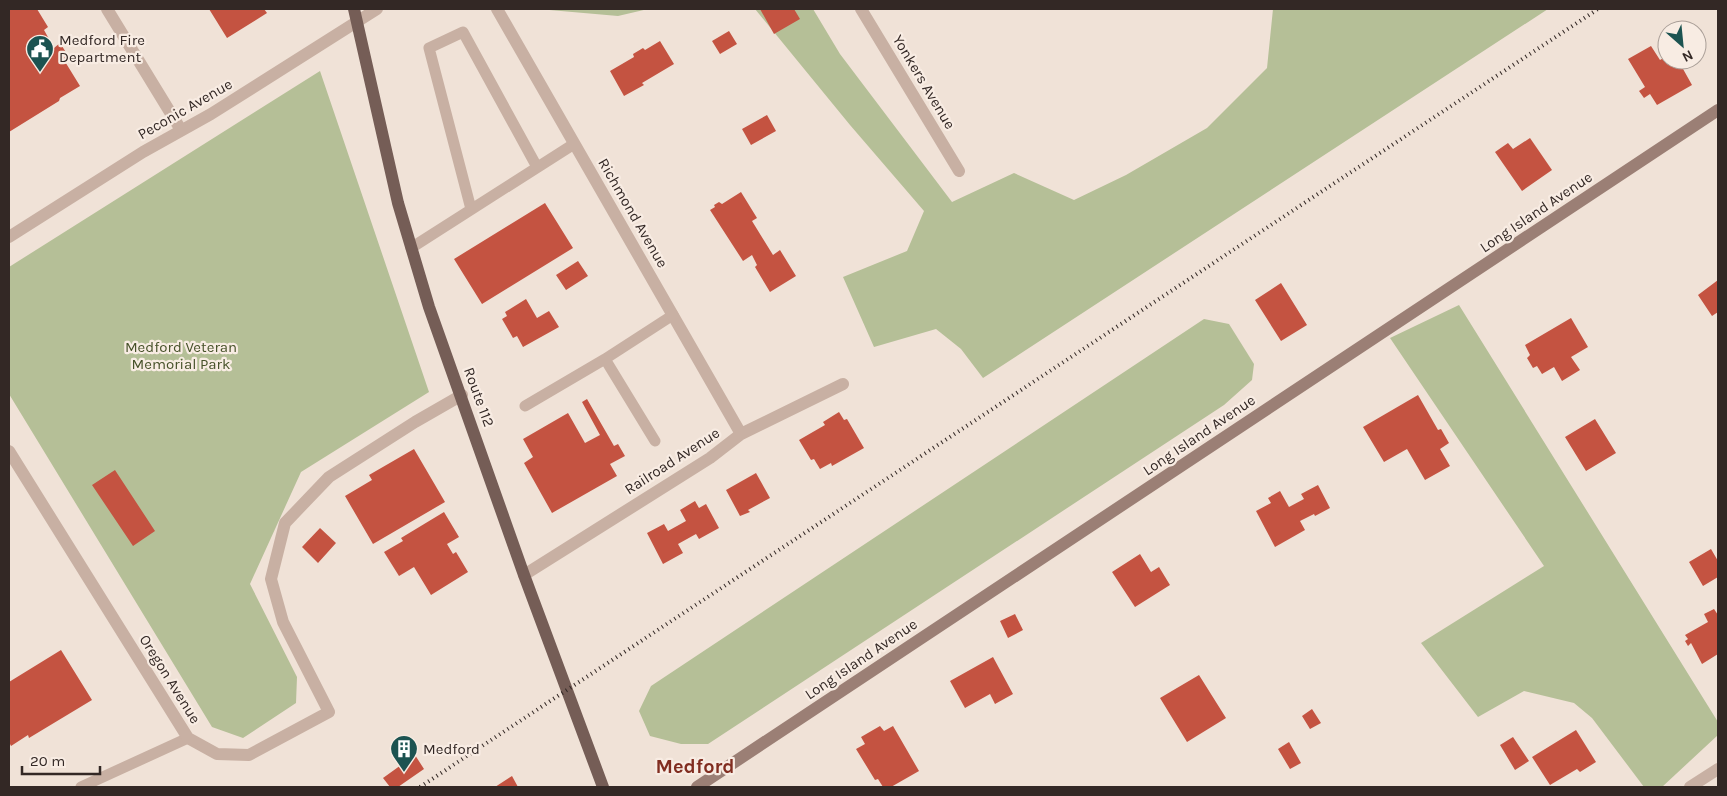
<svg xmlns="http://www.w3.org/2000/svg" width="1727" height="796" font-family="Karla,sans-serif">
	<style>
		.green { fill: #b5bf97 }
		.building { fill: #c45341 }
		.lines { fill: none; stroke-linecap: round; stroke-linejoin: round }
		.lane { stroke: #c8b0a3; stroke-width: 11 }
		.street { stroke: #c8b0a3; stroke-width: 12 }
		.secondary { stroke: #9b7f75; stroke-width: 12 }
		.primary { stroke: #755d56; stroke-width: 12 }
		.rail { stroke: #332825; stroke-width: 4; stroke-dasharray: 1 4; stroke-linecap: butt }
		.labels { text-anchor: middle; stroke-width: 4.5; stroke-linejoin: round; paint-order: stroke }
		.poi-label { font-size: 15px; fill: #332825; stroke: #f8ece3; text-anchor: start }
		.street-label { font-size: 15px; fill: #332825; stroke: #f8ece3 }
		.park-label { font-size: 15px; fill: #465129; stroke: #f8ece3 }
		.district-label { font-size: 20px; font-weight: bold; fill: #812d20; stroke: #f8ece3 }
	</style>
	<rect width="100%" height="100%" fill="#f0e2d7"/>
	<path class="green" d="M 538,9 L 648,9 L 618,16 Z
		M 755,9 L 813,9 L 840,54 L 952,202 L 1014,173 L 1074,200 L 1126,175 L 1207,128 L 1267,68 L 1273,9 L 1548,9 L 983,378 L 961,349 L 936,329 L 874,347 L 843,277 L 907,251 L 924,211 L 850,125 Z
		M 320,71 L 429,392 L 301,472 L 250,584 L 297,677 L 296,703 L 243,738 L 212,727 L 9,394 L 9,267 Z
		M 1459,305 L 1718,722 L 1718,735 L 1662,787 L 1644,787 L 1592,718 L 1574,703 L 1524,691 L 1478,717 L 1421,643 L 1544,566 L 1390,338 Z
		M 1204,319 L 1229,324 L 1254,364 L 1252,380 L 1224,405 L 708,744 L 681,744 L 650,736 L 639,711 L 651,686 Z"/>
	<path class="building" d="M 9,9 L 37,9 L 48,27 L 44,30 L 54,48 L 60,43 L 69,57 L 64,60 L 80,86 L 60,98 L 59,101 L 9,132 Z
		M 209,9 L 264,9 L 267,13 L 227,38 Z
		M 760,9 L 794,9 L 800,19 L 774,34 Z
		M 729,31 L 737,44 L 720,54 L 712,41 Z
		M 660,41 L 674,64 L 642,83 L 644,85 L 624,96 L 610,71 L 634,57 L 633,54 L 643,48 L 645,50 Z
		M 1651,46 L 1660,60 L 1667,56 L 1667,60 L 1678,60 L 1692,85 L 1657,105 L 1650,94 L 1644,98 L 1639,91 L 1645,87 L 1628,59 Z
		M 767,115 L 776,131 L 751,145 L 742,129 Z
		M 1530,138 L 1552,170 L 1522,191 L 1495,152 L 1508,143 L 1513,149 Z
		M 741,192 L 757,218 L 752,221 L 773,255 L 780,250 L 796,276 L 770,292 L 755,267 L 757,265 L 752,255 L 743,261 L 710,210 L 715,207 L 714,205 L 719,202 L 722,204 Z
		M 545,203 L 573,248 L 482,304 L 454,259 Z
		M 578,261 L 588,276 L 566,290 L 556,275 Z
		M 1718,280 L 1718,312 L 1712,316 L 1698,295 Z
		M 1281,283 L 1307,325 L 1281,341 L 1255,300 Z
		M 526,299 L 537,318 L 549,311 L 559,327 L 523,347 L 517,336 L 513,338 L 502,319 L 507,316 L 505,312 Z
		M 1571,318 L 1588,347 L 1571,357 L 1580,370 L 1562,381 L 1554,367 L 1542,374 L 1537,366 L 1533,368 L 1527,358 L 1530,355 L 1525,345 Z
		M 1418,395 L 1438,430 L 1441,429 L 1449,443 L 1440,449 L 1450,466 L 1425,480 L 1407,449 L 1384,462 L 1363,427 Z
		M 587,399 L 614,446 L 618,444 L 625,456 L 610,464 L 617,476 L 552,513 L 524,463 L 533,457 L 523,439 L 568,413 L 585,443 L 600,435 L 582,402 Z
		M 839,412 L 844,420 L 847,419 L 864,448 L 832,466 L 831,463 L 820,469 L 814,459 L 811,460 L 799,440 L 825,425 L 823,422 Z
		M 1595,419 L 1616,453 L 1586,471 L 1565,437 Z
		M 414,449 L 445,502 L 373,544 L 345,496 L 372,480 L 369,475 Z
		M 115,470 L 155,531 L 133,546 L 92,485 Z
		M 756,473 L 770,498 L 748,510 L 750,512 L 740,516 L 726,490 Z
		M 1318,485 L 1330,508 L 1315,516 L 1314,514 L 1300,521 L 1305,530 L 1275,547 L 1256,511 L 1271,503 L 1268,498 L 1280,491 L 1289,507 L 1304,499 L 1301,494 Z
		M 695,501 L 699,508 L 706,504 L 719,528 L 699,539 L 696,534 L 678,544 L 683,553 L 663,564 L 647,533 L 664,524 L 668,531 L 686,521 L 680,510 Z
		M 444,512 L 459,537 L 447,544 L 453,554 L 456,552 L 468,572 L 431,595 L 414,567 L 399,576 L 384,552 L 403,541 L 401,538 Z
		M 320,528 L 336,543 L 318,563 L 302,547 Z
		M 1711,549 L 1718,561 L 1718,577 L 1703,586 L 1689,562 Z
		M 1140,554 L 1151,572 L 1159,567 L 1170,585 L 1135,607 L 1112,572 Z
		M 1714,609 L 1718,615 L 1718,654 L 1702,664 L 1691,643 L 1688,646 L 1685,641 L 1688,639 L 1685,635 L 1708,622 L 1704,614 Z
		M 1015,614 L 1023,630 L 1008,638 L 1000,621 Z
		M 61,650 L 92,700 L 29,738 L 28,735 L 11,746 L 9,742 L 9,682 Z
		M 993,657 L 1013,694 L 995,704 L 990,694 L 965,708 L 950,681 Z
		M 1199,675 L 1226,718 L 1187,742 L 1160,698 Z
		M 1312,709 L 1321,723 L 1310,729 L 1302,716 Z
		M 880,726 L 884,731 L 893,726 L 919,771 L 891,787 L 883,787 L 878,779 L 875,780 L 856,749 L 865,744 L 861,737 Z
		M 1576,730 L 1596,762 L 1580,772 L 1577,769 L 1550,785 L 1532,757 Z
		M 1513,737 L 1529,761 L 1515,770 L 1500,745 Z
		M 1289,742 L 1301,763 L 1290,769 L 1278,749 Z
		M 415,755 L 424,769 L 398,787 L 390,787 L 383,778 Z
		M 512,776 L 518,787 L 495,787 Z"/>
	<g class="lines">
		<path class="lane" d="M 471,209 L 429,48 L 463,32 L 537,167
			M 411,248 L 574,144
			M 605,359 L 655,441
			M 525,406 L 605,359 L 673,315
			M 81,787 L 188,738"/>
		<path class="street" d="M 107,9 L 181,130
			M 497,9 L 741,434
			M 861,9 L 959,171
			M 9,237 L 143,152 L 211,114 L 377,9
			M 9,451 L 188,738 L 217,754 L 249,755 L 329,712 L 283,622 L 271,579 L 285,523 L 329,477 L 415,422 L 462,395
			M 524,575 L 710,458 L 741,434 L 843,384
			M 1690,787 L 1718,769"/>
		<path class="secondary" d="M 697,787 L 1718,110"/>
		<path class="primary" d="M 354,9 L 398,203 L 429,307 L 524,575 L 603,787"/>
		<path class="rail" d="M 420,787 L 1598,9"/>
	</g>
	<defs>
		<symbol id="civic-pin" viewBox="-11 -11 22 30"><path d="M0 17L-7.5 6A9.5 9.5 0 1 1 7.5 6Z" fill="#1c5351" stroke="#f8ece3"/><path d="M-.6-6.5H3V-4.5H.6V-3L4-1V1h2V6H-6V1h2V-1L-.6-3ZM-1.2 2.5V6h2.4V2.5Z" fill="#fff"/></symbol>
		<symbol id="building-pin" viewBox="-11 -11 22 30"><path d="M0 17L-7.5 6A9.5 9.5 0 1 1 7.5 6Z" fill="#1c5351" stroke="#f8ece3"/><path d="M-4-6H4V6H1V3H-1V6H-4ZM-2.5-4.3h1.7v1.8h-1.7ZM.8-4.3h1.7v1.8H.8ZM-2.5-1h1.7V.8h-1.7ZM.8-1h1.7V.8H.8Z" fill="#fff"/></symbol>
	</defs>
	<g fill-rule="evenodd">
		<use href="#civic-pin" x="24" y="33" width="32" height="43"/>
		<use href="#building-pin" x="388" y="733" width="32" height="43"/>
	</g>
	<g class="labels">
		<g class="poi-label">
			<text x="59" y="45">Medford Fire<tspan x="59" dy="17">Department</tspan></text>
			<text x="423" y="754">Medford</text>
		</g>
		<g class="street-label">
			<text transform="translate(924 82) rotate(59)" y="5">Yonkers Avenue</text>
			<text transform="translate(185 109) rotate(-30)" y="5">Peconic Avenue</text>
			<text transform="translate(1536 212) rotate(-34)" y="5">Long Island Avenue</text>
			<text transform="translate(633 213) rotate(60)" y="5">Richmond Avenue</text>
			<text transform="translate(479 397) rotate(70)" y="5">Route 112</text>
			<text transform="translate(1199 435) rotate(-34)" y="5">Long Island Avenue</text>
			<text transform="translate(672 461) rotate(-33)" y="5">Railroad Avenue</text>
			<text transform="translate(861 659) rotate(-34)" y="5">Long Island Avenue</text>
			<text transform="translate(170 679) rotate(58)" y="5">Oregon Avenue</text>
		</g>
		<g class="park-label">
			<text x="181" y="352">Medford Veteran<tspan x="181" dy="17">Memorial Park</tspan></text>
		</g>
		<g class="district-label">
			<text x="695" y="773">Medford</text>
		</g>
	</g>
	<rect width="1727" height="796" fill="none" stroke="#332825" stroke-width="20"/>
	<g transform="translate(1682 45) rotate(153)"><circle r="24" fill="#f8ece3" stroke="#a99e97"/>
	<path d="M0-4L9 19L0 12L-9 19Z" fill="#1c5351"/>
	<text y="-8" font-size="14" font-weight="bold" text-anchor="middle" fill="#332825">N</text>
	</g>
	<path d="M22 766v8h78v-8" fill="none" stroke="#332825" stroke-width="2.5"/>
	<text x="30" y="766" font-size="15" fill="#332825" stroke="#f8ece3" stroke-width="4" paint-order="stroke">20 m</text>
</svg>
